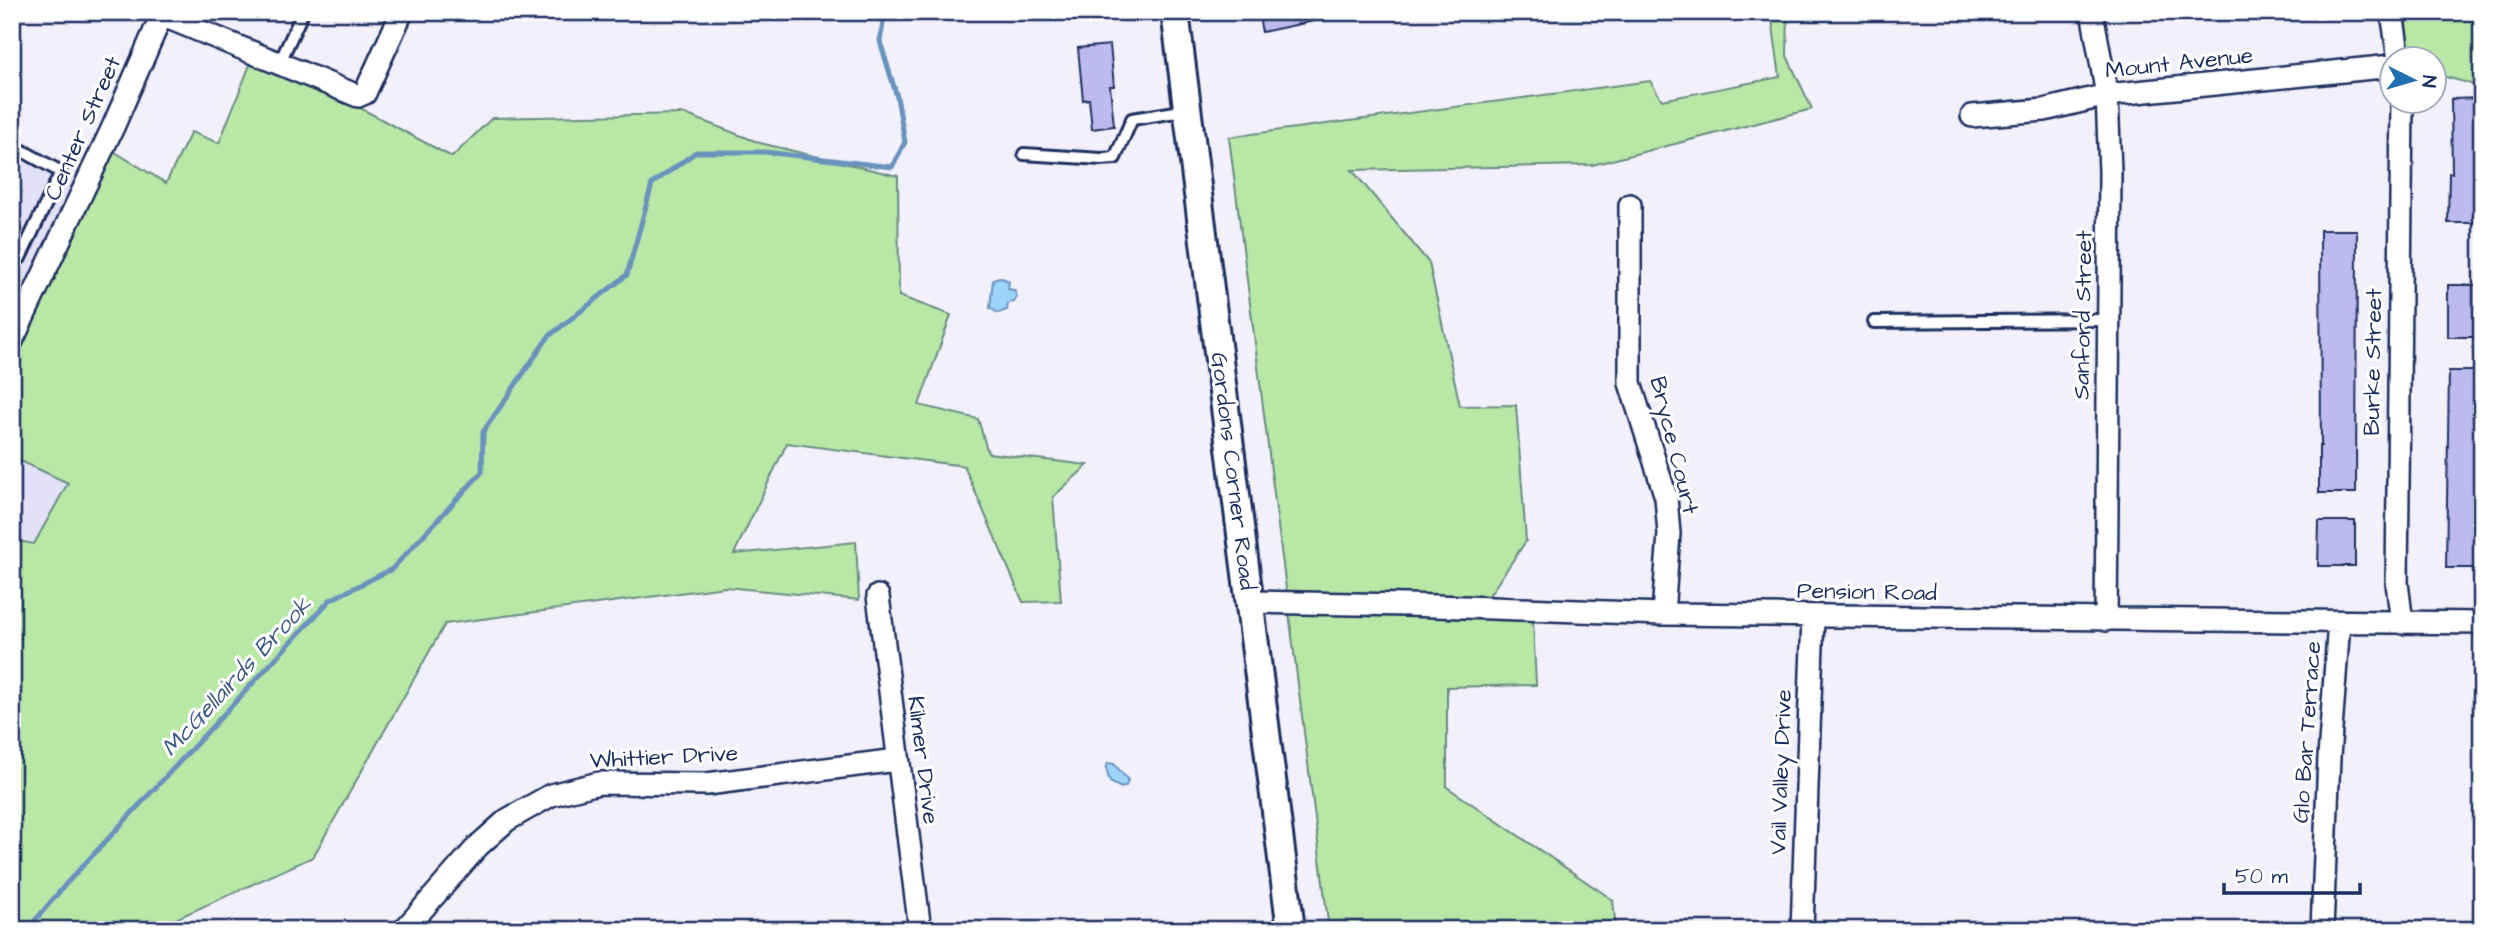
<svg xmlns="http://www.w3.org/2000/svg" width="2494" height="942" font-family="'Architects Daughter',sans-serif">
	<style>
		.built { fill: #e2e1f7 }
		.green { fill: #b8e7a6; stroke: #6a8b82; stroke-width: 2 }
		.water { fill: #9dd4fc; stroke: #6992bd; stroke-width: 2 }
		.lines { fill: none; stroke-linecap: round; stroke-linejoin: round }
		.stream { stroke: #6992bd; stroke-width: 5 }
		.building { fill: #bdbbed; stroke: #1b2f5e; stroke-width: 2 }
		.service-casing { stroke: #1b2f5e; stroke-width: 16 }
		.minor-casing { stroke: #1b2f5e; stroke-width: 26 }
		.tertiary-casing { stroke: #1b2f5e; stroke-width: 32 }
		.service { stroke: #fff; stroke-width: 10 }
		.minor { stroke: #fff; stroke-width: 21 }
		.tertiary { stroke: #fff; stroke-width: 26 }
		.labels { text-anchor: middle; stroke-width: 6; stroke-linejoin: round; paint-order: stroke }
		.street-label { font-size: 23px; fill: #1b2f5e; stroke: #fff }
		.water-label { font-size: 24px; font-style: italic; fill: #3c5886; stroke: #fff }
	</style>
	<rect width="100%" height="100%" fill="#f2f1fb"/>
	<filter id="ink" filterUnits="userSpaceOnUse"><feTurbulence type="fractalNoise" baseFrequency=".0143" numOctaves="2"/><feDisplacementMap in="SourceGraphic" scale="14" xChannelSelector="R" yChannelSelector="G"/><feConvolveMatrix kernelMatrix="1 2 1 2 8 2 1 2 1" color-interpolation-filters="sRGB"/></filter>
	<g filter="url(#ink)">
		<path class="built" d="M 12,134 L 92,178 L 12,348 Z
			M 12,457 L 68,482 L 34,544 L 12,540 Z"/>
		<path class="green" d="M 1771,12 L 1788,12 L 1787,56 L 1812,109 L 1592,165 L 1352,170 L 1429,263 L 1460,406 L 1516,405 L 1526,541 L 1480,609 L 1561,616 L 1533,620 L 1536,685 L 1447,687 L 1447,787 L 1613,900 L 1616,930 L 1329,930 L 1229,137 L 1650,81 L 1662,100 L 1780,77 Z
			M 2390,12 L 2482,12 L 2482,87 L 2435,74 L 2434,60 L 2401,59 Z
			M 255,52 L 452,157 L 492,118 L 685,114 L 760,143 L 898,176 L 899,296 L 951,315 L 919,405 L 978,419 L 988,453 L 1088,465 L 1053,497 L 1061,601 L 1023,602 L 964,466 L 787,443 L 734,554 L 856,542 L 859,600 L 725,587 L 445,624 L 313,857 L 160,926 L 157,930 L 12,930 L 12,540 L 34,544 L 68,483 L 12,457 L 12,348 L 105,146 L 166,183 L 191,132 L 219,143 Z"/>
		<path class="water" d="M 999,277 L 1009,281 L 1008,289 L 1014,290 L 1017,297 L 1014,302 L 1008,303 L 1007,310 L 998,313 L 990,308 L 993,279 Z
			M 1108,763 L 1114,764 L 1128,780 L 1126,786 L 1121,788 L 1110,782 L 1106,769 Z"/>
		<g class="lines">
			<path class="stream" d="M 27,930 L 65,885 L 330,600 L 392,569 L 482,472 L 483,432 L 549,336 L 627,275 L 652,184 L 696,152 L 765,152 L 892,167 L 905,142 L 897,97 L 880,41 L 885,12"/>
		</g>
		<path class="building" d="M 1258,12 L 1323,12 L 1324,19 L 1262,32 Z
			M 1110,45 L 1114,86 L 1110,86 L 1114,126 L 1092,129 L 1089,99 L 1083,100 L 1078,48 Z
			M 2482,98 L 2482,223 L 2448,223 L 2449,173 L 2452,173 L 2451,99 Z
			M 2320,230 L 2357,230 L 2356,493 L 2319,493 L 2319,446 L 2321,446 Z
			M 2448,285 L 2482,285 L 2482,337 L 2448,337 Z
			M 2449,371 L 2482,371 L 2482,568 L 2446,568 Z
			M 2319,521 L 2355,521 L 2355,566 L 2318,566 Z"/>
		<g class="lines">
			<defs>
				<path id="service" d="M 279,64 L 303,12
					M 12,145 L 61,172 L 20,258 L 12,265
					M 1024,154 L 1101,159 L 1115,158 L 1132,119 L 1188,110
					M 1874,322 L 2108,320"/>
				<path id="minor" d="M 154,12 L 358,96 L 365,93 L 402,12
					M 2092,12 L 2107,95 L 2110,172 L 2106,620
					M 2392,12 L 2399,60
					M 1972,116 L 2044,110 L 2107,95 L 2392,66
					M 1630,205 L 1630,383 L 1666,497 L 1669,534 L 1663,614
					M 12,341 L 113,127 L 163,12
					M 878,596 L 920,930
					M 1251,602 L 1407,605 L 1663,614 L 2482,623
					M 2402,623 L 2397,583 L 2402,102
					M 404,930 L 478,846 L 507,820 L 551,795 L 599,783 L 707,784 L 897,760
					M 1802,930 L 1813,616
					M 2322,930 L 2329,757 L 2339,622"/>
				<path id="tertiary" d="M 1175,12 L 1291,930"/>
			</defs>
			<use href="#service" class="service-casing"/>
			<use href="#minor" class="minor-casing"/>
			<use href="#tertiary" class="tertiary-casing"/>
			<use href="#service" class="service"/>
			<use href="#minor" class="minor"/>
			<use href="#tertiary" class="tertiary"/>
		</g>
	</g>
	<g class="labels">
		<g class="street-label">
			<text transform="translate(2179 62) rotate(-6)" y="8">Mount Avenue</text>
			<text transform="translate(82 128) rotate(-66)" y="8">Center Street</text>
			<text transform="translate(2082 315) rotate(-89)" y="8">Sanford Street</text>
			<text transform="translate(2372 362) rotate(-89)" y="8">Burke Street</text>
			<text transform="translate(1675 445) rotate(76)" y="8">Bryce Court</text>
			<text transform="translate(1234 471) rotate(83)" y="8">Gordons Corner Road</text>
			<text transform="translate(1867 591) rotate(1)" y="8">Pension Road</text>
			<text transform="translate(2306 732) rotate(-86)" y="8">Glo Bar Terrace</text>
			<text transform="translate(664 756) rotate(-3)" y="8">Whittier Drive</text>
			<text transform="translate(924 760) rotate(83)" y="8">Kilmer Drive</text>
			<text transform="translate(1780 772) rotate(-88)" y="8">Vail Valley Drive</text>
		</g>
		<g class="water-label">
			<text transform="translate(236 676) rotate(-47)" y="8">McGellairds Brook</text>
		</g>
	</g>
	<rect width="2494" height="942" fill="none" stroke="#fff" stroke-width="42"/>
	<rect x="21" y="21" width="2452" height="900" fill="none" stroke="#1b2f5e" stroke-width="2.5" filter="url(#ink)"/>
	<g transform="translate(2413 80) rotate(95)"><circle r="33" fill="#ffffff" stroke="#a4acbf" stroke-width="2"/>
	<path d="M0-5L12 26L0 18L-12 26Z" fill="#1f6fb2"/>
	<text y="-10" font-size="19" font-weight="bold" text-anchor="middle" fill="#1b2f5e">N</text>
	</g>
	<path d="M2224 883v10h136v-10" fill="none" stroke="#1b2f5e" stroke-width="3.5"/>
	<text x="2235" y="883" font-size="21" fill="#1b2f5e" stroke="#ffffff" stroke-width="5" paint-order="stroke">50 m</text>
</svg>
